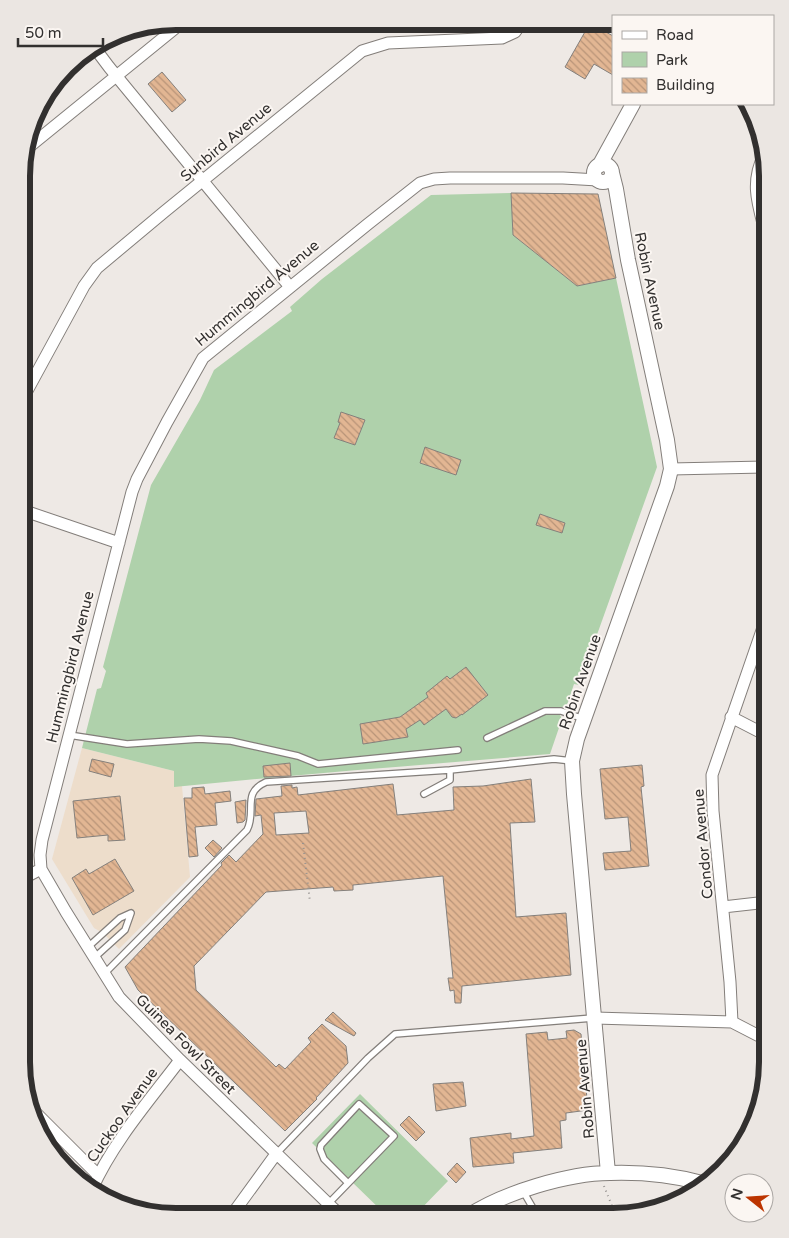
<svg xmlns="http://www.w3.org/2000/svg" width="789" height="1238" font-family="'Varela Round',sans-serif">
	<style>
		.commercial { fill: #edddcb }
		.green { fill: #afd1ab }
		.building { fill: url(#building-back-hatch); stroke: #84807c; fill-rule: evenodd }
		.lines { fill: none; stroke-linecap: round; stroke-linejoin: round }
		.service-casing { stroke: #837e7a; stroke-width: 8 }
		.minor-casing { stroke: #837e7a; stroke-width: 13 }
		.tertiary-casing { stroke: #837e7a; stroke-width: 16 }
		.path { stroke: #95928f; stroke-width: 2; stroke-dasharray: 1 4; stroke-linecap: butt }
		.service { stroke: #fff; stroke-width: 5.5 }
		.minor { stroke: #fff; stroke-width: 11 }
		.tertiary { stroke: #fff; stroke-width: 14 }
		.labels { text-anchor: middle; stroke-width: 4; stroke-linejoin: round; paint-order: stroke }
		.street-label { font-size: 15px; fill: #32302f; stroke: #fbf6f2 }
		.rim { fill: none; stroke: #32302f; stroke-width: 6 }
	</style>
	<defs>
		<pattern id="building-back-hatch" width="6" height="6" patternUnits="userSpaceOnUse" patternTransform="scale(1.25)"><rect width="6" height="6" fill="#e2b693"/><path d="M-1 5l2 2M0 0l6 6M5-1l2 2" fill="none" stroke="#b89478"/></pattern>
	</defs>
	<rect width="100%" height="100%" fill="#eee9e5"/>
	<path class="commercial" d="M 82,748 L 174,771 L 174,786 L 182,786 L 190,877 L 119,949 L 103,933 L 94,928 L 52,859 Z"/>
	<path class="green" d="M 511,193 L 513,235 L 577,286 L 616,278 L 657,467 L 579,685 L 574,684 L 567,705 L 562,707 L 560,715 L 562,719 L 550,754 C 424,765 299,774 174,787 L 174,771 L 82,748 L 97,689 L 101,688 L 106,671 L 103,667 L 151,485 L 200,400 L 214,370 L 292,311 L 290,307 L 322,279 L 431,195 Z
		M 360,1094 L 448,1181 L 414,1216 L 387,1216 L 312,1143 Z"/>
	<path class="building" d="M 590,23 L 613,36 L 613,75 L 594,64 L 585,79 L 565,67 Z
		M 162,72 L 186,100 L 172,112 L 148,84 Z
		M 511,193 L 598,194 L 616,278 L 577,286 L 513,235 Z
		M 341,412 L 365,420 L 355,445 L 334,438 L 340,423 L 338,422 Z
		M 425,447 L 461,460 L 456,475 L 420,463 Z
		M 540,514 L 565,523 L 562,533 L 536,525 Z
		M 466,667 L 488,695 L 462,715 L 462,714 L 456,718 L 452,717 L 446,709 L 424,725 L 420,720 L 406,729 L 408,737 L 363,744 L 360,724 L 400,717 L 428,697 L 426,693 L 447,676 L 450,679 Z
		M 92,759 L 114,764 L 111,777 L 89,771 Z
		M 290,763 L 291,776 L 264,777 L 263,766 Z
		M 642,765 L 644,786 L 641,787 L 649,866 L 605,870 L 603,853 L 631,851 L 628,817 L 605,819 L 600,769 Z
		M 531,779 L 535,822 L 510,823 L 516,917 L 566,913 L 571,975 L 462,986 L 461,1003 L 455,1003 L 454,990 L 450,991 L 448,978 L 453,978 L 443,876 L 353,885 L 353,890 L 334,891 L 333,887 L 266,892 L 194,966 L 196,990 L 276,1067 L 279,1064 L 285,1069 L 311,1042 L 308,1038 L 322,1024 L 346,1046 L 348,1063 L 316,1098 L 317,1099 L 285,1131 L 138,990 L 125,967 L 222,865 L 221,863 L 229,855 L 236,862 L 263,834 L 261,815 L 255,816 L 256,799 L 282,796 L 281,786 L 292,785 L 292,788 L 297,787 L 298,795 L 393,784 L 397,815 L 454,810 L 453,787 L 483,786 ZM 306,811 L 309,833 L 276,835 L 274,813 Z
		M 204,787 L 205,794 L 230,791 L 231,801 L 215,803 L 217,825 L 195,827 L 198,856 L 189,857 L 184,798 L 192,798 L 192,788 Z
		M 120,796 L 125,840 L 108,841 L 108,835 L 77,838 L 73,801 Z
		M 246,800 L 245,820 L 243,822 L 237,823 L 235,802 Z
		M 213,840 L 222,848 L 214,857 L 205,848 Z
		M 115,859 L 134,891 L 93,915 L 72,878 L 86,869 L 89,874 Z
		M 333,1012 L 356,1033 L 354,1036 L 325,1020 Z
		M 574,1030 L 581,1034 L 588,1110 L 566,1113 L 566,1120 L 560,1121 L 562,1148 L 513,1153 L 514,1163 L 473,1167 L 470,1138 L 511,1133 L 511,1139 L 534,1136 L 526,1034 L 547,1032 L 548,1040 L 567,1038 L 566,1031 Z
		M 463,1082 L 466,1106 L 436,1111 L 433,1084 Z
		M 409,1116 L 425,1132 L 416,1141 L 400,1125 Z
		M 457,1163 L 466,1172 L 456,1183 L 447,1174 Z"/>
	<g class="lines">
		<defs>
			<path id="service" d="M 69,735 L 127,744 L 199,739 L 231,741 L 298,756 L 318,764 L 458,750
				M 487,738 L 545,711 L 561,711 L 584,719
				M 424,794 L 450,780 L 450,770 L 554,759 L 572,761
				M 88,947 L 120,918 L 131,913 L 125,930 L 94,958
				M 104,974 L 247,830 C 257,811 241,793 266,782 L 450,770
				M 276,1154 L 368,1058 L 395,1034 L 593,1018
				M 523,1191 L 534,1210
				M 328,1204 L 394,1136 L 359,1104 L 321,1145 L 320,1149 L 324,1159 L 348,1183"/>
			<path id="minor" d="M 94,47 L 109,67 L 290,287
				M 24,151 L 184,21
				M 764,155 C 748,187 761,211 768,243
				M 22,400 L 84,286 L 97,268 L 164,212 L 362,51 L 388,43 L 502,38 L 515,32 L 522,22
				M 671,469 L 768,467
				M 22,510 L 119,543
				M 731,717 L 768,736
				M 22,879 L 41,869
				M 723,907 L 767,902
				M 595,1018 L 732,1022 L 767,1040
				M 732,1022 L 730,982 L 713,811 L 712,775 L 768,613
				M 30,1107 L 98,1175
				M 92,1189 C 113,1142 149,1101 180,1060
				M 231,1216 L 276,1154
				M 341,1216 L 180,1060 L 119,997 L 66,912 L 41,869 L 40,855 L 42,840 L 132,492 L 137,479 L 167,422 L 203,358 L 368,224 L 420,183 L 434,179 L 450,178 L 563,178 L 598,180"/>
			<path id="tertiary" d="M594 173a9 9 0 1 1 18 0a9 9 0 1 1-18 0Z
				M 599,166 L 633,104
				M 608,1173 L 574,794 L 572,761 L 577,739 L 667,486 L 671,469 L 667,440 L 628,260 L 616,189 L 612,173
				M 468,1216 C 503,1193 568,1173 610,1173 C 641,1172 672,1175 702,1183"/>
		</defs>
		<use href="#service" class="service-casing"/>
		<use href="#minor" class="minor-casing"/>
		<use href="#tertiary" class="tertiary-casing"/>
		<path class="path" d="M 303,843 L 310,902
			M 604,1186 L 616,1216"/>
		<use href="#service" class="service"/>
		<use href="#minor" class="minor"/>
		<use href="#tertiary" class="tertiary"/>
	</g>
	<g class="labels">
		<g class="street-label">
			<text transform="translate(226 142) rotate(-40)" y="5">Sunbird Avenue</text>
			<text transform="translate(650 281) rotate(78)" y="5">Robin Avenue</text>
			<text transform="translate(257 293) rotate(-40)" y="5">Hummingbird Avenue</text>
			<text transform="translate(70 667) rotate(-76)" y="5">Hummingbird Avenue</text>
			<text transform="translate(580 682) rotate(-71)" y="5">Robin Avenue</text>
			<text transform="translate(703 844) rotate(-95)" y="5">Condor Avenue</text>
			<text transform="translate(186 1044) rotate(45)" y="5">Guinea Fowl Street</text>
			<text transform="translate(585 1089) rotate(-95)" y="5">Robin Avenue</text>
			<text transform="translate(122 1115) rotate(-55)" y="5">Cuckoo Avenue</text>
		</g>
	</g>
	<path d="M0 0H789V1238H0ZM176 30H613A146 146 0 0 1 759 176V1062A146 146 0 0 1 613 1208H176A146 146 0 0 1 30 1062V176A146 146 0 0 1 176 30Z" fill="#ebe6e2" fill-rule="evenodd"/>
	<path class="rim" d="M176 30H613A146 146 0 0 1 759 176V1062A146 146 0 0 1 613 1208H176A146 146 0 0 1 30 1062V176A146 146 0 0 1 176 30Z"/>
	<rect x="612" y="15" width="162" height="90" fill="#fbf6f2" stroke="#aba7a4"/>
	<rect x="622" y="31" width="25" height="8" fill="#ffffff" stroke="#aba7a4"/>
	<text x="656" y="40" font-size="15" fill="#32302f">Road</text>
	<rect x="622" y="52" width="25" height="15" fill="#afd1ab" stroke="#aba7a4"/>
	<text x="656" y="65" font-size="15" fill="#32302f">Park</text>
	<rect x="622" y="78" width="25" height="15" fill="url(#building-back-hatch)" stroke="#aba7a4"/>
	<text x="656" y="90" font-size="15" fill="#32302f">Building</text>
	<g transform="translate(749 1198) rotate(287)"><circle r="24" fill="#fbf6f2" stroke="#aba7a4"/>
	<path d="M0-4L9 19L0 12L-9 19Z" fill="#bc3400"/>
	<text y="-8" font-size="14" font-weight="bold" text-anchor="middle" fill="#32302f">N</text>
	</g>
	<path d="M18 38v8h85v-8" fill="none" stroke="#32302f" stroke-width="2.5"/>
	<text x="25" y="38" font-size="15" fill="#32302f" stroke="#fbf6f2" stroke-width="4" paint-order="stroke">50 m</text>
</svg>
